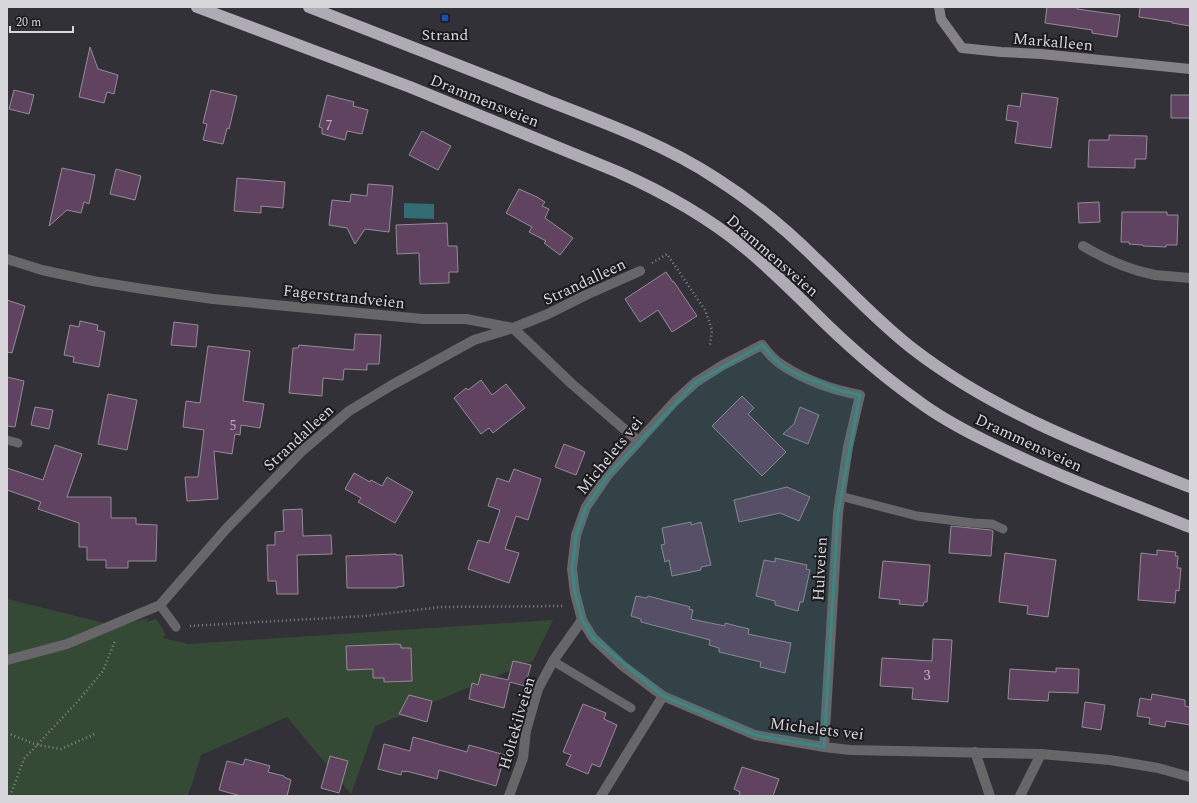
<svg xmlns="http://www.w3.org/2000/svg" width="1197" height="803" font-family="Spectral,serif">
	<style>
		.green { fill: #354a34 }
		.water { fill: #326d73 }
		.building { fill: #604261; stroke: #938d93 }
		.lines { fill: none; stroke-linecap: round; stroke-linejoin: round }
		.path { stroke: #858389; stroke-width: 2.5; stroke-dasharray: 1 3; stroke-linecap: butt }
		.lane { stroke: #676669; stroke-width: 9 }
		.street { stroke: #676669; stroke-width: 10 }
		.secondary { stroke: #848288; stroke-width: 10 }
		.highway { stroke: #aeabb4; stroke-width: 12 }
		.marked { fill: #378984; fill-opacity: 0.2; stroke: #378984; stroke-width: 3; stroke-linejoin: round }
		.transit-dot { fill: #1a4fb4; stroke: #1b1a1d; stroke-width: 1.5 }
		.labels { text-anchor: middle; stroke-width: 4; stroke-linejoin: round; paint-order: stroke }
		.number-label { font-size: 14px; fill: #b9b1bc }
		.poi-label { font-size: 16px; fill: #d7d6db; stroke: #1b1a1d }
		.street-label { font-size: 16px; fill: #d7d6db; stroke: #1b1a1d }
	</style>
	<rect width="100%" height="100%" fill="#333138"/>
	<path class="green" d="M 7,599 L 116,626 L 149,618 L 146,622 L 156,619 L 163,629 L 165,635 L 163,638 L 188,644 L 553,620 L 533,661 L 375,726 L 351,794 L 287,717 L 201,755 L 188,796 L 7,796 Z"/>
	<path class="water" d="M 404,203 L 434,204 L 434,219 L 404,218 Z"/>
	<path class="building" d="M 1047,7 L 1077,7 L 1077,9 L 1120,15 L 1117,37 L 1092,33 L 1092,30 L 1045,23 Z
		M 1140,7 L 1190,7 L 1190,26 L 1172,23 L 1172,22 L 1139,17 Z
		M 90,47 L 98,69 L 118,75 L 114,94 L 107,92 L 104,103 L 79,97 Z
		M 14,90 L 34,95 L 29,114 L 9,109 Z
		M 211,90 L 237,96 L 229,129 L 227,128 L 223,144 L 203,140 L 207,124 L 203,123 Z
		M 1022,93 L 1058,98 L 1051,148 L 1015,143 L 1018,122 L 1006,120 L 1008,105 L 1020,107 Z
		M 327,95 L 354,102 L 353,106 L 368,110 L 362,134 L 347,131 L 345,140 L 322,134 L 322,128 L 319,127 Z
		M 1171,95 L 1190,95 L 1190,118 L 1171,118 Z
		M 422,131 L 451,146 L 438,170 L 409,155 Z
		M 1109,135 L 1147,136 L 1146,159 L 1135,159 L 1135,168 L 1088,167 L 1089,140 L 1109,140 Z
		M 62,168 L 95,175 L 89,204 L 84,202 L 81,213 L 67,210 L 49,226 Z
		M 116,169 L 141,176 L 135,200 L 110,194 Z
		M 237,178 L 285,182 L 283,208 L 261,206 L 261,213 L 234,211 Z
		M 368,184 L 393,186 L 389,232 L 365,229 L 355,244 L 347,228 L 329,225 L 332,200 L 350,202 L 351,194 L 367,196 Z
		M 519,189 L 537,197 L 545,202 L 542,206 L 549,209 L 545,218 L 573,238 L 560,255 L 544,243 L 546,241 L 529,232 L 532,227 L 506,213 Z
		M 1099,202 L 1100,222 L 1079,223 L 1078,203 Z
		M 1122,212 L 1167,212 L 1167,215 L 1178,215 L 1177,245 L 1166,245 L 1166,247 L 1143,246 L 1143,245 L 1129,244 L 1129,242 L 1121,242 Z
		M 447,223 L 448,246 L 457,246 L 458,272 L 449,272 L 449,283 L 420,284 L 419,253 L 397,254 L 396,225 Z
		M 666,272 L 673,282 L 674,282 L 697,316 L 672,332 L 658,310 L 640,322 L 625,299 Z
		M 7,300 L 25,306 L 12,353 L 7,352 Z
		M 80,321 L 98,325 L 97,330 L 105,332 L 99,367 L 73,362 L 74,357 L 64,355 L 70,325 L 79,327 Z
		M 174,322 L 198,325 L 196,347 L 171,345 Z
		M 355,334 L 381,335 L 379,364 L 367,364 L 367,370 L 344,369 L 343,380 L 323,378 L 322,396 L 289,393 L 293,348 L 298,348 L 299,345 L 354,350 Z
		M 208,346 L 250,351 L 243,401 L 264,404 L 260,428 L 241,425 L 240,435 L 235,434 L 232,454 L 214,451 L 218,499 L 187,501 L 185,477 L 198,477 L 204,430 L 183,427 L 186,401 L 200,403 Z
		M 7,377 L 24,381 L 15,427 L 7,426 Z
		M 481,380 L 492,395 L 506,384 L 525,408 L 493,433 L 489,428 L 481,434 L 454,398 L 466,388 L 468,390 Z
		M 108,394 L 137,400 L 127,450 L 98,444 Z
		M 742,396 L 754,408 L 748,414 L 786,452 L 762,476 L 712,426 Z
		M 35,407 L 53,410 L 49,429 L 31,425 Z
		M 800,407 L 819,415 L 808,444 L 783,434 L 794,424 Z
		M 564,444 L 585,452 L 576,475 L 555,467 Z
		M 55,445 L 82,454 L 67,497 L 111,497 L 111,518 L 136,518 L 136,524 L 157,525 L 156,561 L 128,561 L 128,568 L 106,568 L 106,560 L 87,560 L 87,547 L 79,547 L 79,523 L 38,509 L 41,502 L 7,490 L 7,468 L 43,480 Z
		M 514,469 L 541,479 L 528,520 L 516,516 L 505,549 L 519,553 L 509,583 L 468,569 L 478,540 L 489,543 L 500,510 L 488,506 L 497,478 L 509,482 Z
		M 354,473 L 370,482 L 371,480 L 382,486 L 387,477 L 413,492 L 395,523 L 358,502 L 361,498 L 345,489 Z
		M 787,487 L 810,497 L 799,521 L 780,513 L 739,522 L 734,500 Z
		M 302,509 L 303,536 L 331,535 L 332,554 L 297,555 L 298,594 L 277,594 L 276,581 L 268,581 L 267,545 L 275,545 L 275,532 L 284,531 L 283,510 Z
		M 691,522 L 691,525 L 701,522 L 711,565 L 701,567 L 701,570 L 672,576 L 669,560 L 665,562 L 661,545 L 665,544 L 662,528 Z
		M 951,526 L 991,530 L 993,531 L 991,556 L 949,553 Z
		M 1157,550 L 1176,552 L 1175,556 L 1178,556 L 1177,568 L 1181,568 L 1179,591 L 1176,590 L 1175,603 L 1138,600 L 1141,553 L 1157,555 Z
		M 1005,553 L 1056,560 L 1048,617 L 1027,614 L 1028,606 L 999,602 Z
		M 396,554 L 396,555 L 402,555 L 404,586 L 397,587 L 397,588 L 347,588 L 346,556 Z
		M 775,558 L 807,565 L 806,569 L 810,570 L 803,602 L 800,602 L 798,611 L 775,605 L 775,601 L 756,596 L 764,560 L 775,562 Z
		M 883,561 L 930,565 L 927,602 L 924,602 L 923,606 L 899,604 L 900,600 L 879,598 Z
		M 636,596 L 647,598 L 648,596 L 690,607 L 689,609 L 693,610 L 691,619 L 725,626 L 725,623 L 749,629 L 748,634 L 791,643 L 785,673 L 760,667 L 761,662 L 719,652 L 719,648 L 709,645 L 710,640 L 641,622 L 641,619 L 631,616 Z
		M 933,639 L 952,640 L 948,702 L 912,699 L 913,688 L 880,686 L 882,658 L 932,661 Z
		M 398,644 L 401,645 L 401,648 L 411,648 L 412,681 L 384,682 L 384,678 L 373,678 L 373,669 L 347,670 L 346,646 Z
		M 513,661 L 531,665 L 525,686 L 510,682 L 504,708 L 469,699 L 472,683 L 478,685 L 481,674 L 508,680 Z
		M 1056,668 L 1079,669 L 1078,693 L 1049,692 L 1048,701 L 1008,699 L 1010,669 L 1056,672 Z
		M 1152,694 L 1185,700 L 1185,706 L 1190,707 L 1190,725 L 1166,721 L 1165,727 L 1149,724 L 1150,718 L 1137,716 L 1140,698 L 1151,700 Z
		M 409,695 L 432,701 L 427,722 L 399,714 Z
		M 1085,702 L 1105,705 L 1101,730 L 1082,727 Z
		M 583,704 L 606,713 L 604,719 L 617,725 L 600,767 L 592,764 L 588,774 L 566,765 L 571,755 L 563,752 Z
		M 413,737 L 467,752 L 469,745 L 505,755 L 496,786 L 439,770 L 437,779 L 406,771 L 406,772 L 402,771 L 401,775 L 378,769 L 384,744 L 410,751 Z
		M 330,756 L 348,761 L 339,793 L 321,788 Z
		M 245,759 L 270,766 L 268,772 L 284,776 L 284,777 L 291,780 L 287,796 L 241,796 L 219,790 L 227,761 L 243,765 Z
		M 742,767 L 779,779 L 773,796 L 739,796 L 740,792 L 734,789 Z"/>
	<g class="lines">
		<path class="path" d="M 652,263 L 667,254 L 705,310 L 712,330 L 710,345
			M 190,626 L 365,616 L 441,607 L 563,606
			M 7,733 L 37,745 L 61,749 L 97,733
			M 10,796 L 24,759 L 78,701 L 103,671 L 115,641"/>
		<path class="lane" d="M 7,440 L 18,443
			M 840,496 L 917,516 L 973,523 L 992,524 L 1003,529
			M 160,605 L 176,627
			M 553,661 L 631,708"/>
		<path class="street" d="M 1083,246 C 1105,259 1129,270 1155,275 C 1167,276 1179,277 1190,278
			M 7,259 L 42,270 L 93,281 L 143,289 L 213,299 L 423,319 L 466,319 L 513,328 L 572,384 L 638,441
			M 7,660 L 67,644 L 160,605 L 226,529 L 302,451 L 349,411 L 392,385 L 474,340 L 513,328 L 548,314 L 586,295 L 640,271
			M 824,747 L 838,513 L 848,447 L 860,395 C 833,390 805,380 782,365 C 774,360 768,353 762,345 L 723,365 L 696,382 L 675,401 L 608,475 L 586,507 L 576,535 L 572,569 L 575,593 L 582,620 L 593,638 L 623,666 L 663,696 L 755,735 L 824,747 L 850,750 L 1041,754 L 1110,760 L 1158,768 L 1190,777
			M 975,752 L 990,796
			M 509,796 L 523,758 L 526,731 L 538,689 L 553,661 L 582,620
			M 601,796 L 663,696
			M 1020,796 L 1041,754"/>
		<path class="secondary" d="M 939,7 L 941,19 L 962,48 L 1001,52 L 1041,54 L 1190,69"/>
		<path class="highway" d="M 197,7 L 410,87 L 618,172 C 663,192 706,216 744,247 C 772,270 798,296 824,322 C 853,350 884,377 918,401 C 938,416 960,428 982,439 C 1049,473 1120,499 1190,527
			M 309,7 C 388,38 467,68 546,100 C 605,123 664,144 717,179 C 753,202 786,229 816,259 C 848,289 878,322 913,349 C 996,413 1094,449 1190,487"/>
	</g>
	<path class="marked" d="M 762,345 L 781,365 L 797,374 L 842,391 L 860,395 L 838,513 L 824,747 L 755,735 L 663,696 L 593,638 L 582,620 L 575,593 L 572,569 L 576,535 L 586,507 L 608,475 L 696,382 Z"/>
	<rect class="transit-dot" x="441" y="14" width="8" height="8" rx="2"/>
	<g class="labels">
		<g class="number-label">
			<text x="329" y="130">7</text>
			<text x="233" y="430">5</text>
			<text x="927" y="680">3</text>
		</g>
		<g class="poi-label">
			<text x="445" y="40">Strand</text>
		</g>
		<g class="street-label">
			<text transform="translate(1053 41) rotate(5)" y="6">Markalleen</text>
			<text transform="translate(485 100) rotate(22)" y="6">Drammensveien</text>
			<text transform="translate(773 255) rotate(41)" y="6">Drammensveien</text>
			<text transform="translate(584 281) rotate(-25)" y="6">Strandalleen</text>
			<text transform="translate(344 296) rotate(6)" y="6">Fagerstrandveien</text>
			<text transform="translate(298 437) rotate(-43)" y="6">Strandalleen</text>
			<text transform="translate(1029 442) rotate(25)" y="6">Drammensveien</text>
			<text transform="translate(609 455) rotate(-51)" y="6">Michelets vei</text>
			<text transform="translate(819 569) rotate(-87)" y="6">Hulveien</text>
			<text transform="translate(516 723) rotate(-74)" y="6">Holtekilveien</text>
			<text transform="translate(817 728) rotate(7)" y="6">Michelets vei</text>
		</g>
	</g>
	<rect width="1197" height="803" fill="none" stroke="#d7d6db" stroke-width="16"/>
	<path d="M10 26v6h63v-6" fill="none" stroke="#d7d6db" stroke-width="2"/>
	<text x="16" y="26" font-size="12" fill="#d7d6db" stroke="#1b1a1d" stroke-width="3" paint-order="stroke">20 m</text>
</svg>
